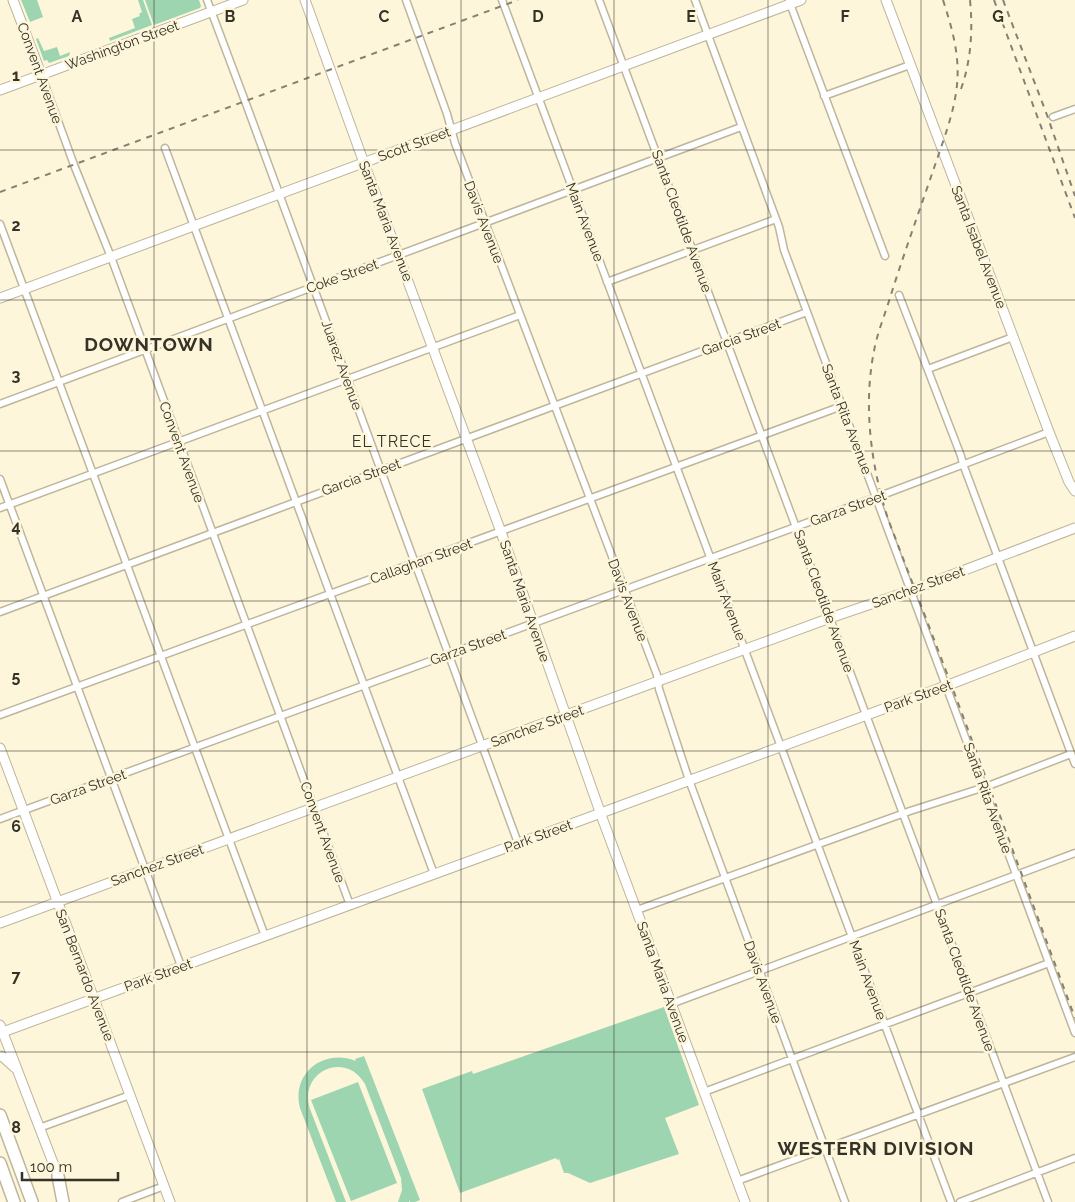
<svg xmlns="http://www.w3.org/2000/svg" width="1075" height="1202" font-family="Raleway,sans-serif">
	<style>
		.green { fill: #9dd5b0 }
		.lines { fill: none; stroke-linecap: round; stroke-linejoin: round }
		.street-casing { stroke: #bdb69c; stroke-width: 9 }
		.secondary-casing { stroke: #bdb69c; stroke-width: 11 }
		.highway-casing { stroke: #bdb69c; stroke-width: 14 }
		.street { stroke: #fff; stroke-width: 6 }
		.secondary { stroke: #fff; stroke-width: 9 }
		.highway { stroke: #fff; stroke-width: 11 }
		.rail { stroke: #868170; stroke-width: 2; stroke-dasharray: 6 6; stroke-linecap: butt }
		.grid { fill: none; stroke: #353227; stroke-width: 1; stroke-opacity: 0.55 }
		.labels { text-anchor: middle; stroke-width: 5; stroke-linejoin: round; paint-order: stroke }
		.street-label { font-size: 14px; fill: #353227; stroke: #fdf6db }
		.quarter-label { font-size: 16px; letter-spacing: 1px; fill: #353227; stroke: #fdf6db }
		.district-label { font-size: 19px; font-weight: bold; letter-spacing: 1px; fill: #353227; stroke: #fdf6db }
		.grid-label { font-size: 16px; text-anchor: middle; font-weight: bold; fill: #353227; stroke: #fdf6db; stroke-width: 5; stroke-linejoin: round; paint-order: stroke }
	</style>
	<rect width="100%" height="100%" fill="#fdf6db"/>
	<path class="green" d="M 21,0 L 37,0 L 43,17 L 30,22 Z
		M 138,0 L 143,0 L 152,25 L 110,41 L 109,38 L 135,28 L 132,19 L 140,16 L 139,14 L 142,12 Z
		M 145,0 L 199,0 L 201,6 L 200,8 L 154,25 Z
		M 38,38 L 44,51 L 57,47 L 60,56 L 70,52 L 69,56 L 49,63 L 47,60 L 44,61 L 36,39 Z
		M 664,1007 L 699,1105 L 665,1118 L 679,1154 L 590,1183 L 568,1173 L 564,1173 L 559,1159 L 557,1160 L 556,1158 L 460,1193 L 422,1089 L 472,1071 L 473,1074 Z
		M 364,1056 L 420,1200 L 415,1202 L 410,1202 L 409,1200 L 409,1202 L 398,1202 L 402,1190 L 401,1178 L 365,1084 C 346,1050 298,1071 310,1109 L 346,1202 L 336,1202 L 300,1108 C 291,1073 324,1048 356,1061 L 355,1059 Z
		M 358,1082 L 397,1183 L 351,1201 L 311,1100 Z"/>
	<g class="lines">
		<defs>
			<path id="street" d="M 207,0 L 245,101 L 518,843
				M 406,0 L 447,114 L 455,143 L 657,675 L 659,689 L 689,780 L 845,1202
				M 502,0 L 951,1202
				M 599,0 L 1048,1202
				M 695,0 L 779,227 L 784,250 L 1075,1033
				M 789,1 L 885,256
				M 41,74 L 74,165 L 111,257 L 350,905
				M 824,96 L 910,65
				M 1053,117 L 1075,109
				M 165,148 L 434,874
				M 0,224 L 265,936
				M 607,282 L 776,219
				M 899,295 L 961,456 L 963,464 L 1075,764
				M 928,369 L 1013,337
				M 0,404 L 741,127
				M 0,479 L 181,966
				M 0,508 L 520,315
				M 0,612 L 807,312
				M 0,715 L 842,406
				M 0,819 L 877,497 L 1049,432
				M 637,910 L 910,811 L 988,786 L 1071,754
				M 671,1004 L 1075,853
				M 704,1092 L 1049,963
				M 39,1128 L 130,1095
				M 737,1181 L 1075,1057
				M 122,1202 L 164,1186
				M 960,1202 L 1075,1158"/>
			<path id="secondary" d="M 13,0 L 41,74
				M 305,0 L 364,163 L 501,532 L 604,823 L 745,1202
				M 886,0 L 1049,432 L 1069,482 L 1075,491
				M 0,90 L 243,0
				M 0,298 L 801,0
				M 0,748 L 170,1202
				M 0,923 L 830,618 L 915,589 L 1075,528
				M 0,1025 L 60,1181
				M 0,1033 L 601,813 L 951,684 L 1075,636
				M 0,1056 L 3,1057 L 15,1068"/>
			<path id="highway" d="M 0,1115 L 32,1202
				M 0,1163 L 14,1202
				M 58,1176 L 63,1202"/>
		</defs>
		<use href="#street" class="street-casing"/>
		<use href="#secondary" class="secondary-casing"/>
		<use href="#highway" class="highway-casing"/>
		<use href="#street" class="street"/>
		<use href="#secondary" class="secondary"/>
		<use href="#highway" class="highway"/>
		<path class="rail" d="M 943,0 C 952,28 960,55 957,85 C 954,114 943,141 934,168 C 919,212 903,256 889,301 C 884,317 877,334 874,351 C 863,406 871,466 888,519 L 951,684 L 1075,1018
			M 994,0 L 1075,218
			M 1003,0 L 1047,115 L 1075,196
			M 961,89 C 971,61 973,30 970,0
			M 0,192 L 518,0"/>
	</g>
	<path class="grid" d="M 154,0 L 154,1202M 307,0 L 307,1202M 461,0 L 461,1202M 614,0 L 614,1202M 768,0 L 768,1202M 921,0 L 921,1202M 0,150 L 1075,150M 0,300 L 1075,300M 0,451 L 1075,451M 0,601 L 1075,601M 0,751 L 1075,751M 0,902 L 1075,902M 0,1052 L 1075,1052"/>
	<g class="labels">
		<g class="street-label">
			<text transform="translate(122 45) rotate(-20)" y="5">Washington Street</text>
			<text transform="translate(40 73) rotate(70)" y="5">Convent Avenue</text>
			<text transform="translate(414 144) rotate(-20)" y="5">Scott Street</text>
			<text transform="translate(386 221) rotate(69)" y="5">Santa Maria Avenue</text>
			<text transform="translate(682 221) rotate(70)" y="5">Santa Cleotilde Avenue</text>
			<text transform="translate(484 222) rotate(69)" y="5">Davis Avenue</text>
			<text transform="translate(585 222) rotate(69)" y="5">Main Avenue</text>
			<text transform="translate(979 247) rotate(69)" y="5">Santa Isabel Avenue</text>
			<text transform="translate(342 276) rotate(-20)" y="5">Coke Street</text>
			<text transform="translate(741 337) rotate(-20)" y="5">Garcia Street</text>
			<text transform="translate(342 365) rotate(70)" y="5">Juarez Avenue</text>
			<text transform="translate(847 419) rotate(69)" y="5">Santa Rita Avenue</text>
			<text transform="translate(182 452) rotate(70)" y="5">Convent Avenue</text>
			<text transform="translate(361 477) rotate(-20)" y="5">Garcia Street</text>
			<text transform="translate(848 508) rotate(-20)" y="5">Garza Street</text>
			<text transform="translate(421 561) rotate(-20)" y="5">Callaghan Street</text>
			<text transform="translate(918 587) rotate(-20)" y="5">Sanchez Street</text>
			<text transform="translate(628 600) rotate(69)" y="5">Davis Avenue</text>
			<text transform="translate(525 601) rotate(71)" y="5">Santa Maria Avenue</text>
			<text transform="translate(727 601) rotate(69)" y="5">Main Avenue</text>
			<text transform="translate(824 601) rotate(70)" y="5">Santa Cleotilde Avenue</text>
			<text transform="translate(468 647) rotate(-20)" y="5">Garza Street</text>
			<text transform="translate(918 696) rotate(-20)" y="5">Park Street</text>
			<text transform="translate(537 726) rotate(-20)" y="5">Sanchez Street</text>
			<text transform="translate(88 787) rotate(-20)" y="5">Garza Street</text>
			<text transform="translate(988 798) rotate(70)" y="5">Santa Rita Avenue</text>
			<text transform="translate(323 832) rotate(70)" y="5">Convent Avenue</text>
			<text transform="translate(538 836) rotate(-20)" y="5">Park Street</text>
			<text transform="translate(157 865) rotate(-20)" y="5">Sanchez Street</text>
			<text transform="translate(85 975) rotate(69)" y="5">San Bernardo Avenue</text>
			<text transform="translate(158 975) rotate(-20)" y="5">Park Street</text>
			<text transform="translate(868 980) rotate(70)" y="5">Main Avenue</text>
			<text transform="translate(965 980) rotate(70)" y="5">Santa Cleotilde Avenue</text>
			<text transform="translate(663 982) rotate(70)" y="5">Santa Maria Avenue</text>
			<text transform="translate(763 982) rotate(70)" y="5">Davis Avenue</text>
		</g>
		<g class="quarter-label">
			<text x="392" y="447">EL TRECE</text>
		</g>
		<g class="district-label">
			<text x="149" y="351">DOWNTOWN</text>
			<text x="876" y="1155">WESTERN DIVISION</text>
		</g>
	</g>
	<g class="grid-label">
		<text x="77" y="22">A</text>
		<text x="230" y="22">B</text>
		<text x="384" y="22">C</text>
		<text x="538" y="22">D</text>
		<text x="691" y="22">E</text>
		<text x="845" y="22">F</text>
		<text x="998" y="22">G</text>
		<text x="16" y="81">1</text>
		<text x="16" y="231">2</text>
		<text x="16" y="381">3</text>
		<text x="16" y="532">4</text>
		<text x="16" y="682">5</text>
		<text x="16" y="832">6</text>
		<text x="16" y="982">7</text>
		<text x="16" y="1133">8</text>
	</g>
	<path d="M22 1172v8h96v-8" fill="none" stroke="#353227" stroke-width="2.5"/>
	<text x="30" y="1172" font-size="15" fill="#353227" stroke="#fdf6db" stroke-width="4" paint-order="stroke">100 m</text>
</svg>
